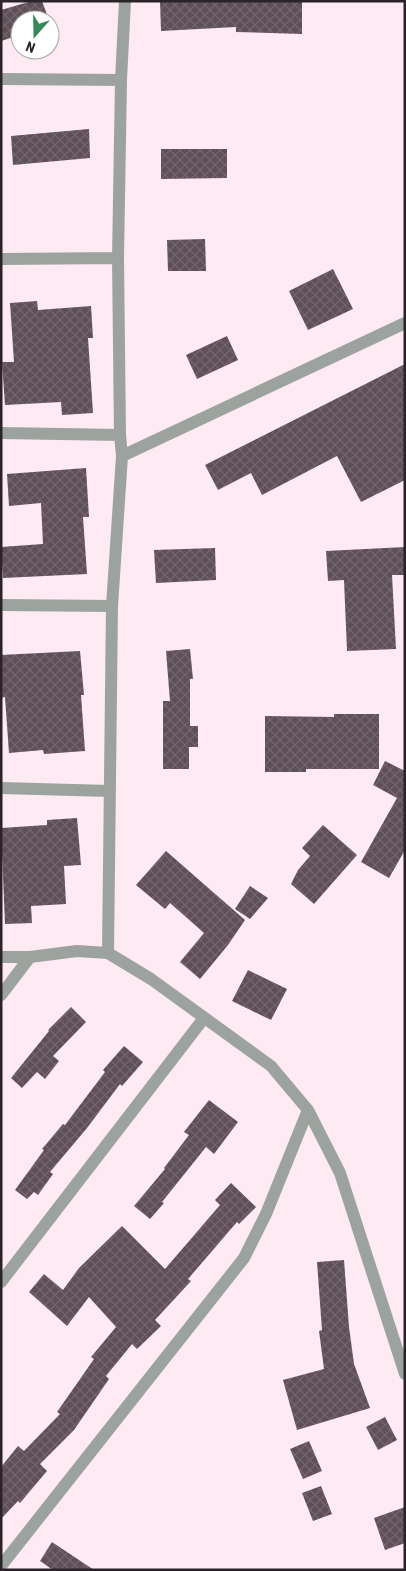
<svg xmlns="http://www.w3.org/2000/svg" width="406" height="1571" font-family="'Roboto Condensed',sans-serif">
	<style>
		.building { fill: url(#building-cross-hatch) }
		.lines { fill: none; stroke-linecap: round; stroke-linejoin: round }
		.street { stroke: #9ca39f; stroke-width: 12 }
	</style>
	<defs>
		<pattern id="building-cross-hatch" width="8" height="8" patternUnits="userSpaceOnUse" patternTransform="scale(1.25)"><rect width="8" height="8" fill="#5f4f57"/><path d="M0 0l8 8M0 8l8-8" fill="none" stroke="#72656c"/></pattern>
	</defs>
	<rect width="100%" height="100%" fill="#fdeaf3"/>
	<path class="building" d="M 32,1 L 42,1 L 49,20 L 20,20 L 20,35 L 1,41 L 1,10 Z
		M 160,1 L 302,1 L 302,34 L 236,32 L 236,27 L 161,31 Z
		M 89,129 L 90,158 L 13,165 L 11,136 Z
		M 161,149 L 227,149 L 227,178 L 161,179 Z
		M 205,239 L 206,271 L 168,271 L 167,240 Z
		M 333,269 L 353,309 L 308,330 L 289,291 Z
		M 37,301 L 38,310 L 91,306 L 93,338 L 88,338 L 93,413 L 62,415 L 61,402 L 5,405 L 2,362 L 14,362 L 10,303 Z
		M 227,336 L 238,360 L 197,379 L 186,355 Z
		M 405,364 L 405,480 L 361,502 L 337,456 L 262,495 L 251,473 L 218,490 L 205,465 Z
		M 86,468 L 89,517 L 83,517 L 87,574 L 3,578 L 1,547 L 43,544 L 41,503 L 9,506 L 7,474 Z
		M 405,547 L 405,575 L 392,575 L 396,649 L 347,651 L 344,580 L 328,581 L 326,551 Z
		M 215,548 L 216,580 L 156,583 L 154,550 Z
		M 190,649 L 193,679 L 190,679 L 190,726 L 198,726 L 198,747 L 189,747 L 189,769 L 163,769 L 163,701 L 170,701 L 166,651 Z
		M 80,651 L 84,695 L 81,695 L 85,751 L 44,754 L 43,750 L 9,753 L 5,697 L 1,698 L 1,655 Z
		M 334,714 L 379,714 L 379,769 L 306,769 L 306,772 L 265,772 L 265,716 L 334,717 Z
		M 385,761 L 405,771 L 405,850 L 389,878 L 361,862 L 397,798 L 373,785 Z
		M 77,818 L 81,865 L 64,866 L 66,904 L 31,906 L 32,923 L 5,924 L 1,828 L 47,825 L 47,820 Z
		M 323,825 L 357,855 L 314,904 L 291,884 L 298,870 L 310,856 L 302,848 Z
		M 166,851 L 245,920 L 228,945 L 200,979 L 180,962 L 204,933 L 170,903 L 165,909 L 136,885 Z
		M 250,886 L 268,898 L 250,919 L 235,909 Z
		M 248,970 L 287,989 L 271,1020 L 232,1001 Z
		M 71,1007 L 86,1022 L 53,1056 L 59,1061 L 45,1079 L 37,1072 L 22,1088 L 11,1078 L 49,1031 L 48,1030 Z
		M 124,1046 L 143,1062 L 122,1086 L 120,1084 L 87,1128 L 50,1172 L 53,1174 L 38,1195 L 34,1192 L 27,1199 L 15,1190 L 44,1150 L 42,1149 L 63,1124 L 65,1125 L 105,1072 L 103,1070 Z
		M 209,1100 L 238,1122 L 214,1154 L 206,1147 L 162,1202 L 164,1203 L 150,1219 L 134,1206 L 165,1169 L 164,1168 L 189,1135 L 184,1132 Z
		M 231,1183 L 256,1207 L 239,1224 L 237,1222 L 188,1279 L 191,1281 L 155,1320 L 161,1326 L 137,1349 L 132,1344 L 106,1376 L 109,1379 L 74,1430 L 40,1464 L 47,1471 L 20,1503 L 18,1501 L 1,1519 L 1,1467 L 18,1446 L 24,1451 L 60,1414 L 57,1412 L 94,1359 L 91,1357 L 116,1327 L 89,1297 L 67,1326 L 29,1292 L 44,1274 L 63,1290 L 79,1268 L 122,1226 L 165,1269 L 220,1205 L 215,1200 Z
		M 344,1260 L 349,1327 L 354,1364 L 370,1408 L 297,1430 L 283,1380 L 324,1369 L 319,1331 L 322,1330 L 317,1262 Z
		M 385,1417 L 397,1440 L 378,1450 L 366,1427 Z
		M 309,1441 L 322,1471 L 303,1479 L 290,1449 Z
		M 321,1486 L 332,1514 L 313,1521 L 302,1493 Z
		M 405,1507 L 405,1543 L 385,1550 L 374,1518 Z
		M 52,1542 L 94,1570 L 53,1570 L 40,1561 Z"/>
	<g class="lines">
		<path class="street" d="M 1,79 L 121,80
			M 1,259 L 118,258
			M 1,433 L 120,435
			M 122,456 L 405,323
			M 1,605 L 112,606
			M 1,788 L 110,791
			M 108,953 L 112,606 L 122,456 L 120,435 L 118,258 L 121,80 L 125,1
			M 1,957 L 30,957 L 77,951 L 108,953 L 151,979 L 271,1066 L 308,1110 L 340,1173 L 405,1374
			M 1,995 L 30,957
			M 1,1282 L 204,1018
			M 1,1566 L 244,1258 L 266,1214 L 308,1110"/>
	</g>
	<rect width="406" height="1571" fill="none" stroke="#2a2327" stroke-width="5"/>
	<g transform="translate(35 35) rotate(200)"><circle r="24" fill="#fefefe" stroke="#a9a6a8"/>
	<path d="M0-4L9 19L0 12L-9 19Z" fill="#36895c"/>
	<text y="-8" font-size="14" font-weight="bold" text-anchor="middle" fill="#2a2327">N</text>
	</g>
</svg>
